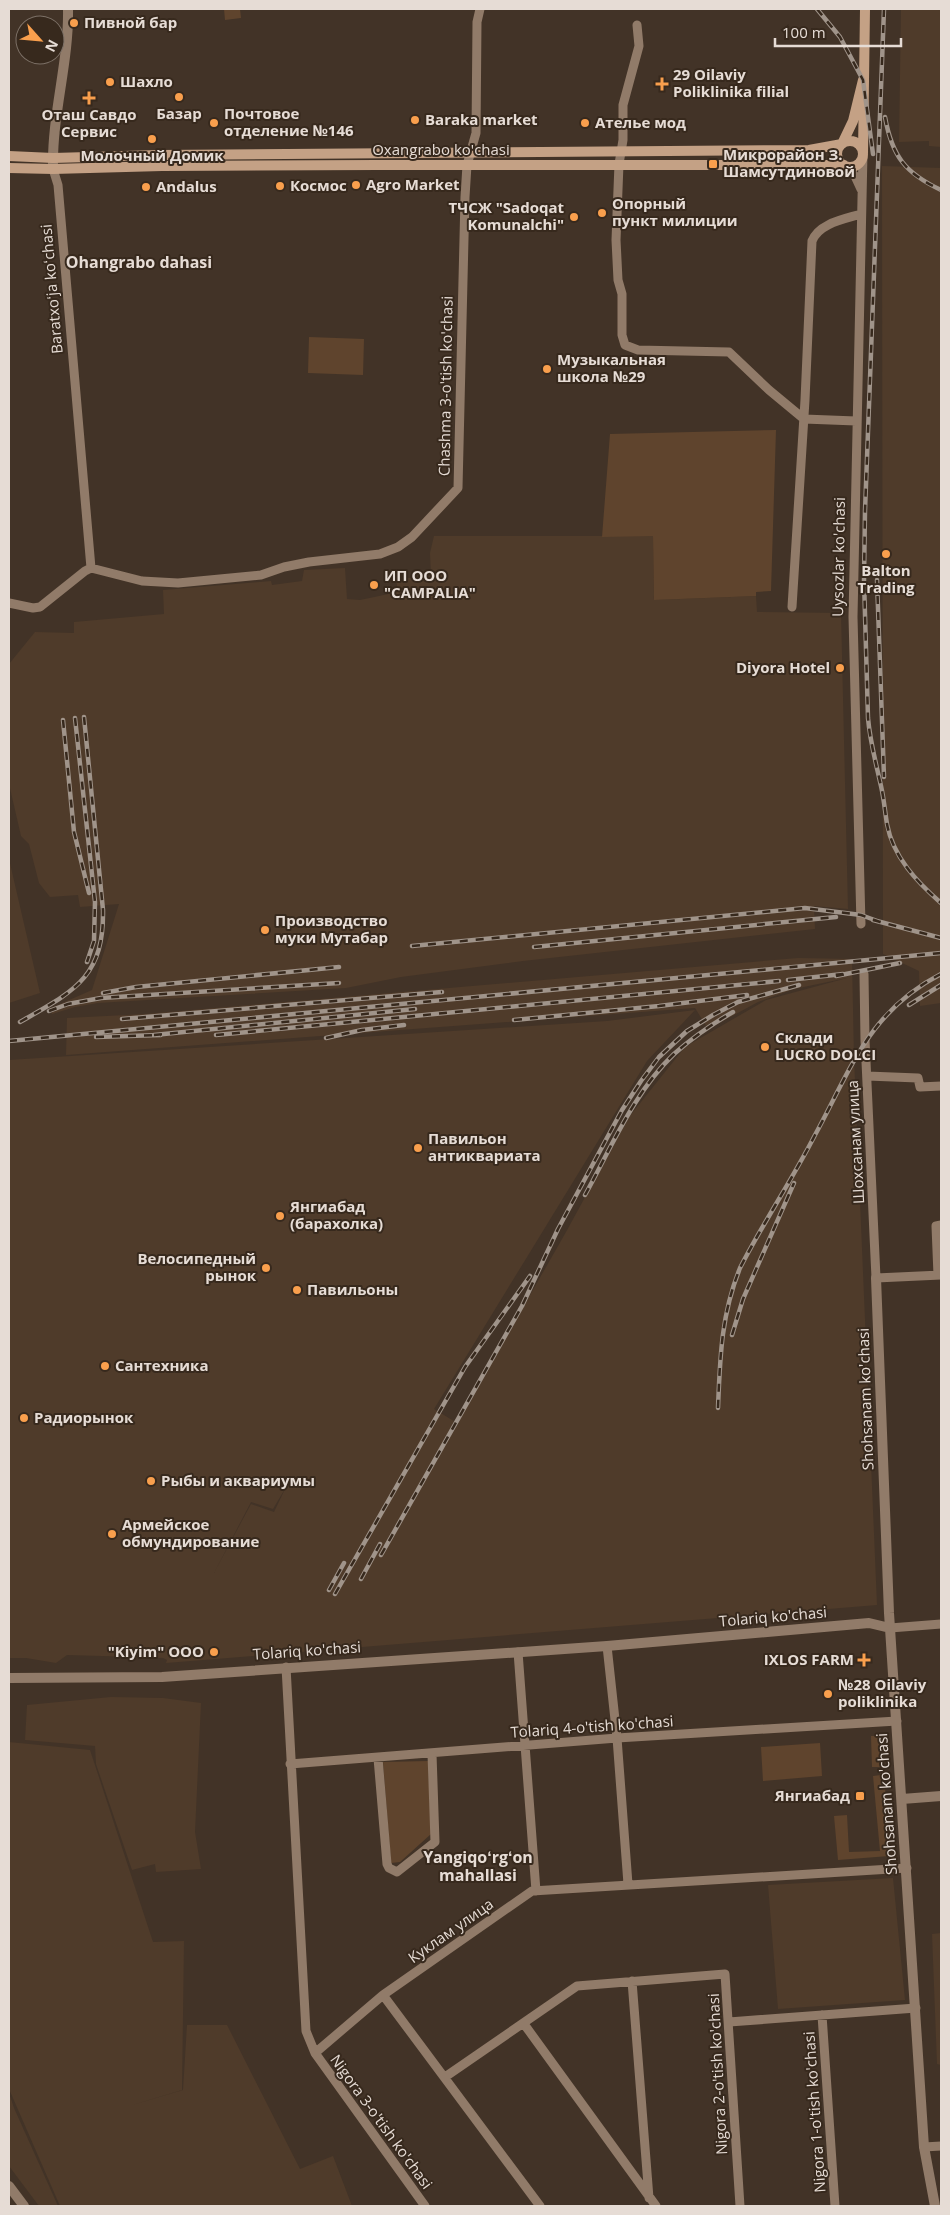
<svg xmlns="http://www.w3.org/2000/svg" width="950" height="2215" font-family="'Open Sans',sans-serif">
	<style>
		.built { fill: #4f3b2a; fill-rule: evenodd }
		.green { fill: #5f442d }
		.lines { fill: none; stroke-linecap: round; stroke-linejoin: round }
		.minor { stroke: #917b69; stroke-width: 9 }
		.tertiary { stroke: #917b69; stroke-width: 10 }
		.secondary { stroke: #c4a185; stroke-width: 10 }
		.rail-casing { stroke: #a0948a; stroke-width: 4.5 }
		.rail { stroke: #37291d; stroke-width: 2.5; stroke-dasharray: 8; stroke-linecap: butt }
		.poi-dot { fill: #f99f4d; stroke: #37291d; stroke-width: 2 }
		.labels { text-anchor: middle; stroke-width: 4; stroke-linejoin: round; paint-order: stroke }
		.poi-label { font-size: 15px; font-weight: bold; fill: #e6dcd5; stroke: #37291d; text-anchor: start }
		.street-label { font-size: 15px; fill: #e6dcd5; stroke: #37291d }
		.neighbourhood-label { font-size: 16px; font-weight: bold; fill: #e6dcd5; stroke: #37291d }
	</style>
	<rect width="100%" height="100%" fill="#423327"/>
	<path class="built" d="M 901,9 L 941,9 L 941,147 L 929,146 L 929,141 L 899,142 Z
		M 882,166 L 941,168 L 941,1003 L 920,1006 L 919,971 L 883,954 Z
		M 434,536 L 653,536 L 654,600 L 756,596 L 757,612 L 841,613 L 848,909 L 814,906 L 815,929 L 523,961 L 401,977 L 346,988 L 98,1003 L 75,1007 L 52,1014 L 51,1008 L 92,990 L 119,904 L 80,907 L 78,895 L 50,897 L 39,883 L 29,844 L 21,836 L 9,784 L 9,664 L 35,632 L 74,633 L 74,622 L 164,614 L 163,590 L 271,581 L 272,585 L 302,581 L 304,570 L 345,568 L 347,599 L 360,600 L 398,592 L 396,579 L 431,576 L 430,553 Z
		M 9,859 L 40,993 L 9,1003 Z
		M 798,958 L 852,959 L 854,1058 L 877,1605 L 166,1663 L 167,1660 L 163,1658 L 137,1657 L 67,1655 L 56,1663 L 26,1658 L 9,1658 L 9,1060 L 607,1021 L 695,1010 L 647,1061 L 434,1409 L 457,1423 L 566,1232 L 629,1117 L 685,1047 L 766,1000 L 847,978 L 794,989 L 758,1002 L 708,1029 L 695,1008 L 66,1055 L 67,1018 L 146,1014 ZM 286,1487 L 274,1512 L 251,1504 L 214,1573 L 251,1502 L 273,1509 Z
		M 111,1697 L 163,1698 L 201,1703 L 195,1832 L 201,1869 L 156,1872 L 155,1864 L 132,1870 L 96,1764 L 95,1746 L 25,1740 L 27,1705 Z
		M 9,1742 L 90,1750 L 153,1942 L 184,1941 L 182,2090 L 129,2106 L 183,2090 L 187,2025 L 227,2025 L 300,2169 L 333,2156 L 352,2206 L 60,2206 L 9,2089 Z
		M 893,1878 L 905,2000 L 778,2009 L 768,1885 Z
		M 941,1933 L 941,2065 L 937,2064 L 932,1934 Z
		M 9,2093 L 14,2108 L 58,2206 L 39,2206 L 9,2166 Z"/>
	<path class="green" d="M 224,9 L 240,9 L 241,18 L 225,20 Z
		M 309,337 L 364,339 L 363,375 L 308,373 Z
		M 776,430 L 771,591 L 756,592 L 756,596 L 654,600 L 653,536 L 602,537 L 610,434 Z
		M 871,1736 L 882,1736 L 889,1856 L 838,1860 L 834,1816 L 847,1815 L 849,1852 L 880,1851 L 873,1776 L 881,1775 L 880,1767 L 872,1767 Z
		M 820,1743 L 822,1776 L 763,1781 L 761,1747 Z
		M 428,1761 L 431,1834 L 400,1862 L 391,1863 L 383,1762 Z"/>
	<g class="lines">
		<path class="minor" d="M 637,25 L 639,46 L 623,105 L 623,140 L 619,164 L 616,240 L 618,280 L 622,294 L 622,335 L 625,345 L 638,350 L 729,352 L 769,390 L 804,419 L 856,421
			M 844,165 L 855,176 L 861,189
			M 53,169 L 58,185 L 91,568
			M 91,568 L 142,581 L 178,583 L 261,575 L 284,567 L 309,562 L 380,554 L 398,547 L 412,537 L 458,488 L 465,197 L 467,165 L 476,133 L 477,22 L 480,9
			M 9,603 L 33,608 L 40,607 L 85,571 L 91,568
			M 792,607 L 805,400 L 812,241 C 819,223 845,219 861,214
			M 861,924 L 853,617 L 863,153
			M 864,974 L 865,1040 L 876,1278 L 941,1275
			M 867,1076 L 918,1078 L 920,1087 L 941,1086
			M 938,1275 L 936,1226 L 941,1225
			M 890,1628 L 941,1624
			M 607,1646 L 617,1738 L 628,1884
			M 518,1652 L 536,1891
			M 286,1667 L 306,2031 L 315,2053 L 425,2206
			M 378,1758 L 387,1864 L 389,1868 L 397,1872 L 435,1842 L 432,1754
			M 290,1764 L 617,1738 L 897,1721
			M 632,1981 L 649,2198
			M 383,1995 L 540,2206
			M 822,2015 L 835,2206
			M 729,2022 L 916,2008
			M 524,2024 L 656,2206
			M 315,2053 L 383,1995 L 532,1891 L 907,1868
			M 445,2077 L 577,1986 L 725,1974 L 740,2206
			M 924,2147 L 941,2146"/>
		<path class="tertiary" d="M 53,167 C 52,114 69,62 68,9
			M 876,1278 L 889,1613 L 924,2147 L 935,2206
			M 9,1678 L 162,1677 L 607,1646 L 869,1623 L 890,1628
			M 902,1799 L 941,1796
			M 9,2186 L 24,2206"/>
		<path class="secondary" d="M837 154a13 13 0 1 1 26 0a13 13 0 1 1-26 0Z
			M 863,153 L 865,9
			M 9,156 L 53,158 L 159,155 L 809,150 L 842,144 L 853,121 L 863,80
			M 9,168 L 53,169 L 162,166 L 378,165 L 844,165"/>
		<defs>
			<path id="rail" d="M 817,9 L 840,37 L 863,80 L 873,154
				M 884,9 L 865,511 L 864,580 L 868,718 C 870,742 876,763 881,786 C 884,799 885,812 887,824 C 893,857 917,882 941,903
				M 885,117 C 892,156 905,173 941,190
				M 877,580 L 884,777
				M 75,718 L 95,902 L 94,941 L 87,962
				M 63,720 L 74,832 L 89,893
				M 873,920 L 941,938
				M 412,946 L 805,908 L 861,915 L 880,922
				M 534,947 L 836,917
				M 836,976 L 900,963
				M 788,980 L 843,974
				M 103,993 L 136,987 L 339,967
				M 909,1005 L 941,985
				M 49,1011 L 68,1004 L 101,998 L 339,983
				M 122,1019 L 442,992
				M 514,1020 L 659,1006 L 747,995
				M 20,1022 C 74,991 104,978 103,910 L 84,717
				M 154,1035 L 415,1009
				M 216,1035 L 779,981
				M 96,1037 L 161,1035
				M 326,1038 L 362,1030 L 404,1025
				M 9,1041 L 941,953
				M 585,1195 C 611,1148 634,1092 674,1054 C 692,1038 712,1024 733,1012
				M 732,1335 L 743,1299 L 794,1183
				M 718,1408 C 720,1358 721,1315 740,1268 C 763,1223 792,1180 815,1135 C 851,1069 869,1011 941,974
				M 381,1555 L 522,1306 L 558,1229 L 622,1110 L 641,1081 L 659,1057 L 687,1031 L 713,1015 L 738,1002 L 799,985
				M 361,1579 L 380,1544
				M 329,1590 L 344,1563
				M 335,1594 L 465,1367 L 530,1276"/>
		</defs>
		<use href="#rail" class="rail-casing"/>
		<use href="#rail" class="rail"/>
	</g>
	<g class="poi-dot">
		<circle cx="74" cy="23" r="5"/>
		<circle cx="110" cy="82" r="5"/>
		<path d="M659.5 76.5h5v5h5v5h-5v5h-5v-5h-5v-5h5z"/>
		<circle cx="179" cy="97" r="5"/>
		<path d="M86.5 90.5h5v5h5v5h-5v5h-5v-5h-5v-5h5z"/>
		<circle cx="415" cy="120" r="5"/>
		<circle cx="214" cy="123" r="5"/>
		<circle cx="585" cy="123" r="5"/>
		<circle cx="152" cy="139" r="5"/>
		<rect x="708" y="159" width="10" height="10" rx="2.5"/>
		<circle cx="356" cy="185" r="5"/>
		<circle cx="280" cy="186" r="5"/>
		<circle cx="146" cy="187" r="5"/>
		<circle cx="602" cy="213" r="5"/>
		<circle cx="574" cy="217" r="5"/>
		<circle cx="547" cy="369" r="5"/>
		<circle cx="886" cy="554" r="5"/>
		<circle cx="374" cy="585" r="5"/>
		<circle cx="840" cy="668" r="5"/>
		<circle cx="265" cy="930" r="5"/>
		<circle cx="765" cy="1047" r="5"/>
		<circle cx="418" cy="1148" r="5"/>
		<circle cx="280" cy="1216" r="5"/>
		<circle cx="266" cy="1268" r="5"/>
		<circle cx="297" cy="1290" r="5"/>
		<circle cx="105" cy="1366" r="5"/>
		<circle cx="24" cy="1418" r="5"/>
		<circle cx="151" cy="1481" r="5"/>
		<circle cx="112" cy="1534" r="5"/>
		<circle cx="214" cy="1652" r="5"/>
		<path d="M861.5 1652.5h5v5h5v5h-5v5h-5v-5h-5v-5h5z"/>
		<circle cx="828" cy="1694" r="5"/>
		<rect x="855" y="1791" width="10" height="10" rx="2.5"/>
	</g>
	<g class="labels">
		<g class="poi-label">
			<text x="84" y="28">Пивной бар</text>
			<text x="673" y="80">29 Oilaviy<tspan x="673" dy="17">Poliklinika filial</tspan></text>
			<text x="120" y="87">Шахло</text>
			<text x="179" y="119" text-anchor="middle">Базар</text>
			<text x="224" y="119">Почтовое<tspan x="224" dy="17">отделение №146</tspan></text>
			<text x="89" y="120" text-anchor="middle">Оташ Савдо<tspan x="89" dy="17">Сервис</tspan></text>
			<text x="425" y="125">Baraka market</text>
			<text x="595" y="128">Ателье мод</text>
			<text x="723" y="160">Микрорайон З.<tspan x="723" dy="17">Шамсутдиновой</tspan></text>
			<text x="152" y="161" text-anchor="middle">Молочный Домик</text>
			<text x="366" y="190">Agro Market</text>
			<text x="290" y="191">Космос</text>
			<text x="156" y="192">Andalus</text>
			<text x="612" y="209">Опорный<tspan x="612" dy="17">пункт милиции</tspan></text>
			<text x="564" y="213" text-anchor="end">ТЧСЖ "Sadoqat<tspan x="564" dy="17">Komunalchi"</tspan></text>
			<text x="557" y="365">Музыкальная<tspan x="557" dy="17">школа №29</tspan></text>
			<text x="886" y="576" text-anchor="middle">Balton<tspan x="886" dy="17">Trading</tspan></text>
			<text x="384" y="581">ИП ООО<tspan x="384" dy="17">"CAMPALIA"</tspan></text>
			<text x="830" y="673" text-anchor="end">Diyora Hotel</text>
			<text x="275" y="926">Производство<tspan x="275" dy="17">муки Мутабар</tspan></text>
			<text x="775" y="1043">Склади<tspan x="775" dy="17">LUCRO DOLCI</tspan></text>
			<text x="428" y="1144">Павильон<tspan x="428" dy="17">антиквариата</tspan></text>
			<text x="290" y="1212">Янгиабад<tspan x="290" dy="17">(барахолка)</tspan></text>
			<text x="256" y="1264" text-anchor="end">Велосипедный<tspan x="256" dy="17">рынок</tspan></text>
			<text x="307" y="1295">Павильоны</text>
			<text x="115" y="1371">Сантехника</text>
			<text x="34" y="1423">Радиорынок</text>
			<text x="161" y="1486">Рыбы и аквариумы</text>
			<text x="122" y="1530">Армейское<tspan x="122" dy="17">обмундирование</tspan></text>
			<text x="204" y="1657" text-anchor="end">"Kiyim" ООО</text>
			<text x="854" y="1665" text-anchor="end">IXLOS FARM</text>
			<text x="838" y="1690">№28 Oilaviy<tspan x="838" dy="17">poliklinika</tspan></text>
			<text x="850" y="1801" text-anchor="end">Янгиабад</text>
		</g>
		<g class="street-label">
			<text x="441" y="155">Oxangrabo ko'chasi</text>
			<text transform="translate(52 289) rotate(-95)" y="5">Baratxoʻja koʻchasi</text>
			<text transform="translate(446 386) rotate(-89)" y="5">Chashma 3-o'tish ko'chasi</text>
			<text transform="translate(839 557) rotate(-89)" y="5">Uysozlar ko'chasi</text>
			<text transform="translate(856 1142) rotate(-93)" y="5">Шохсанам улица</text>
			<text transform="translate(866 1399) rotate(-92)" y="5">Shohsanam ko'chasi</text>
			<text transform="translate(773 1617) rotate(-5)" y="5">Tolariq ko'chasi</text>
			<text transform="translate(307 1651) rotate(-4)" y="5">Tolariq ko'chasi</text>
			<text transform="translate(592 1727) rotate(-4)" y="5">Tolariq 4-o'tish ko'chasi</text>
			<text transform="translate(887 1804) rotate(-94)" y="5">Shohsanam ko'chasi</text>
			<text transform="translate(451 1931) rotate(-35)" y="5">Куклам улица</text>
			<text transform="translate(718 2074) rotate(-93)" y="5">Nigora 2-o'tish ko'chasi</text>
			<text transform="translate(815 2112) rotate(-94)" y="5">Nigora 1-o'tish ko'chasi</text>
			<text transform="translate(381 2122) rotate(54)" y="5">Nigora 3-o'tish ko'chasi</text>
		</g>
		<g class="neighbourhood-label">
			<text x="139" y="268">Ohangrabo dahasi</text>
			<text x="478" y="1863">Yangiqoʻrgʻon<tspan x="478" dy="18">mahallasi</tspan></text>
		</g>
	</g>
	<rect width="950" height="2215" fill="none" stroke="#e6dcd5" stroke-width="20"/>
	<g transform="translate(40 40) rotate(117)"><circle r="24" fill="#37291d" stroke="#7d7167"/>
	<path d="M0-4L9 19L0 12L-9 19Z" fill="#f99f4d"/>
	<text y="-8" font-size="14" font-weight="bold" text-anchor="middle" fill="#e6dcd5">N</text>
	</g>
	<path d="M775 38v8h126v-8" fill="none" stroke="#e6dcd5" stroke-width="2.5"/>
	<text x="782" y="38" font-size="15" fill="#e6dcd5" stroke="#37291d" stroke-width="4" paint-order="stroke">100 m</text>
</svg>
